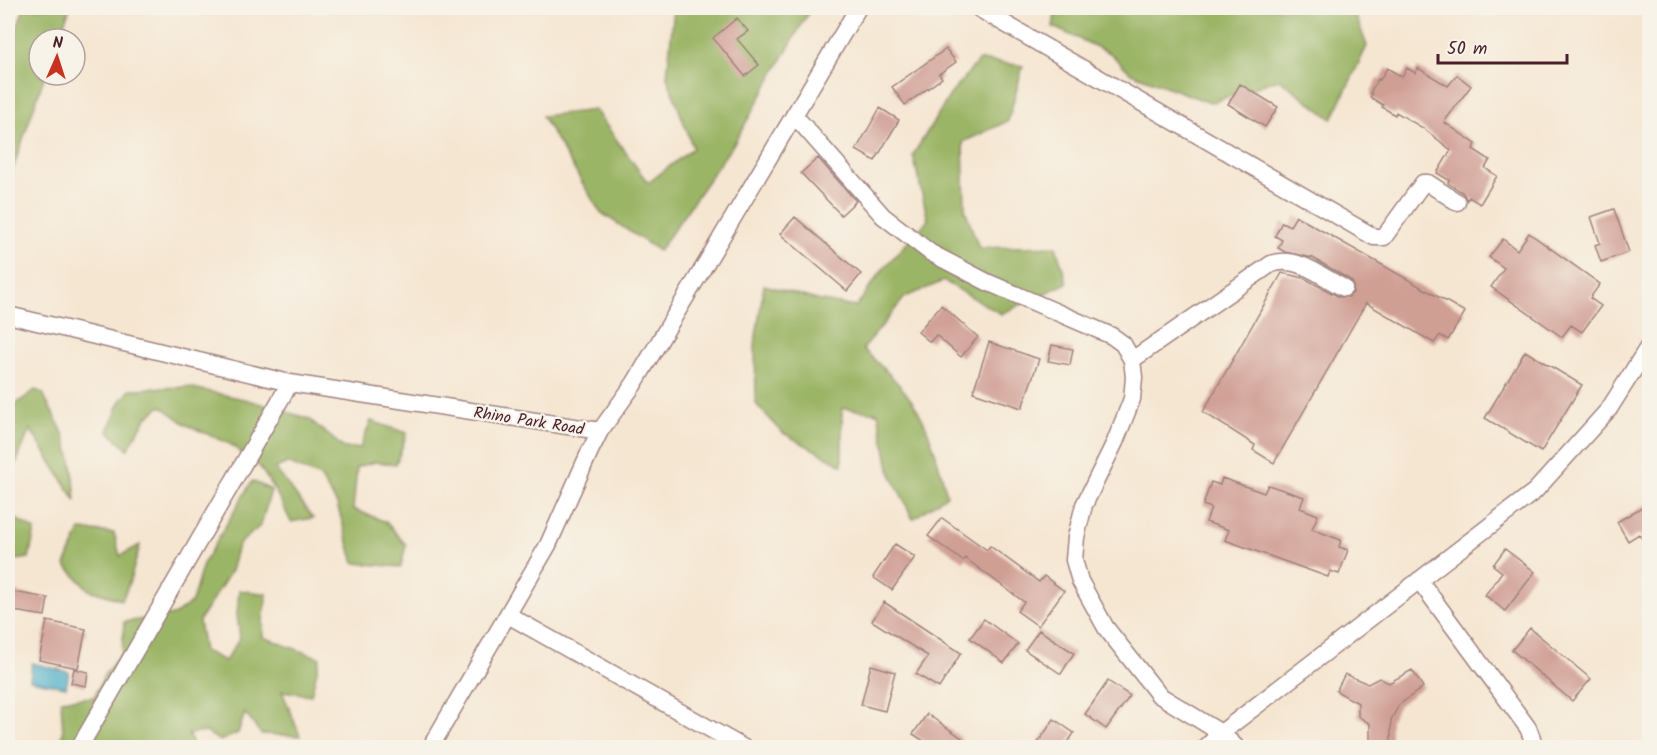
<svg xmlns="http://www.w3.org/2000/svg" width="1657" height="755" font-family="Kalam,sans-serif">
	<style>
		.forest { fill: #9bb566; stroke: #726a48; stroke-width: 1.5 }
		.water { fill: #49adc8; stroke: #4a667a; stroke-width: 1.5 }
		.building { fill: #d09f94 }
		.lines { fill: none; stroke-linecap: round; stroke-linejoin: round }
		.minor-casing { stroke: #a0827e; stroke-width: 19 }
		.minor { stroke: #fff; stroke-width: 16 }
		.labels { text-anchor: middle; stroke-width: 4.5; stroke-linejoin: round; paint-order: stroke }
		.street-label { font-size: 16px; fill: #4a1f2b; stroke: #f7f3e8 }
	</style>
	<rect width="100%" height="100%" fill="#f7f3e8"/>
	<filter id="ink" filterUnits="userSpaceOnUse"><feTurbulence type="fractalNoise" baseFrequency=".0167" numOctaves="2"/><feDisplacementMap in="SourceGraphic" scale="12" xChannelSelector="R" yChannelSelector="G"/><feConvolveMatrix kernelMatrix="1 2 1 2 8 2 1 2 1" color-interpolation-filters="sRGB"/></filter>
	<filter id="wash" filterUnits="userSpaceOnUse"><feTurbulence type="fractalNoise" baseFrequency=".008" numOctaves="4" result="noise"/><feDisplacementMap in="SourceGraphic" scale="24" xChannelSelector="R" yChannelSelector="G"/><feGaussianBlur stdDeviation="1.35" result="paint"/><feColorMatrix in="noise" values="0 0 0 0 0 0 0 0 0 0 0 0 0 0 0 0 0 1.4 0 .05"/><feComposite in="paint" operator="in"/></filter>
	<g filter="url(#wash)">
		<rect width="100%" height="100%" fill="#f5e6d1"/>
		<path class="forest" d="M 24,8 L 70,8 L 58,39 L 39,39 L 39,75 L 45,75 L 8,183 L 8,55 Z
			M 674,8 L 811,8 L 736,140 L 659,251 L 600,212 L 542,116 L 595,110 L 648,183 L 693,148 L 667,77 Z
			M 1056,8 L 1353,8 L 1367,46 L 1332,119 L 1279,79 L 1210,103 L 1131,73 L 1110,53 L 1053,27 Z
			M 979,60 L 1023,66 L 1008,121 L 963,142 L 965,209 L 979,248 L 1056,246 L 1067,283 L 1001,314 L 944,281 L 905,297 L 863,349 C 884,369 907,389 921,416 C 933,440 940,469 947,495 L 913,519 L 890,472 L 878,413 L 842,408 L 842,465 L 783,433 L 756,404 L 755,343 L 764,285 L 817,300 L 856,307 L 883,269 L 928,220 L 913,155 L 950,95 Z
			M 188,387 L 248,400 L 309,419 L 344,448 L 360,448 L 371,421 L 407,433 L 396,464 L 375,462 L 357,467 L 353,509 L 386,522 L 406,545 L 401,567 L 354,563 L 337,504 L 320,477 L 288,463 L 275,468 L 313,518 L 291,522 L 278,496 L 260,467 L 230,444 L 187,425 L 161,406 L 146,418 L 128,449 L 108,431 L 120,402 L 131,389 Z
			M 35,390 L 43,393 C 48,406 56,418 62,431 C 72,452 74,478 76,501 L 30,429 L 8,484 L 8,402 L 16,404 Z
			M 252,481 L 271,490 L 261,525 L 238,545 L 231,571 L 199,621 L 204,651 L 225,661 L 240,638 L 237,615 L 239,590 L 267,594 L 263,619 L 263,637 L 320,658 L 311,695 L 282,691 L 300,736 L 261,734 L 245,713 L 238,733 L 220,741 L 206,732 L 188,734 L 195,747 L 54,748 L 63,734 L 61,700 L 94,697 L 104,675 L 122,653 L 124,622 L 174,615 L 192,602 L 203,564 Z
			M 8,494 L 14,518 L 35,530 L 29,558 L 8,561 Z
			M 80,530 L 114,533 L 120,556 L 140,545 L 130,581 L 122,600 L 89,590 L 65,565 Z"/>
		<path class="water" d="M 32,663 L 69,672 L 66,687 L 30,680 Z"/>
		<g id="blocks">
			<path class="building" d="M 737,18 L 748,31 L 737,39 L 759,65 L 745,76 L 713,38 Z
				M 946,49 L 956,62 L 939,74 L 942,78 L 905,105 L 892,87 Z
				M 1387,68 L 1402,77 L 1407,68 L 1415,73 L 1418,68 L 1448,86 L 1457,75 L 1471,86 L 1444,122 L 1476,144 L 1473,149 L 1490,160 L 1485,168 L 1497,176 L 1480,204 L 1469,197 L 1467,200 L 1463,193 L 1448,183 L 1449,180 L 1437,173 L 1451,150 L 1423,128 L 1396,112 L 1395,115 L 1382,107 L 1383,105 L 1370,97 L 1372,94 L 1370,93 L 1378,79 L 1380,80 Z
				M 1240,84 L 1278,107 L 1265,127 L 1228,104 Z
				M 880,108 L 899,120 L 875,161 L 856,150 Z
				M 818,158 L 856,201 L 841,215 L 801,173 Z
				M 1614,209 L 1629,252 L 1601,262 L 1595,245 L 1600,243 L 1591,217 Z
				M 1296,216 L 1465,312 L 1448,340 L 1440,335 L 1434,343 L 1366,303 L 1274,463 L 1253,450 L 1255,445 L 1203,412 L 1282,273 L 1304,278 L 1339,297 L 1349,297 L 1353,293 L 1353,283 L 1349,279 L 1313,258 L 1285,252 L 1278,248 L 1282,240 L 1275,236 L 1282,222 L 1290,226 Z
				M 795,217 L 861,274 L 847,291 L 780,234 Z
				M 1529,233 L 1600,284 L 1590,298 L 1601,306 L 1582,332 L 1571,325 L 1562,337 L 1491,287 L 1504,268 L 1489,257 L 1503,239 L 1517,250 Z
				M 941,305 L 978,337 L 961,357 L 936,335 L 930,342 L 918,332 Z
				M 989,342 L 1039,359 L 1022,408 L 973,392 Z
				M 1052,345 L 1073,349 L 1070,365 L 1048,361 Z
				M 1525,351 L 1582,385 L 1541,452 L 1485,418 Z
				M 1222,478 L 1264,493 L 1268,485 L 1304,497 L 1300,508 L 1318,515 L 1312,529 L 1341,540 L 1339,547 L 1348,550 L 1339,574 L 1330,571 L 1328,577 L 1225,540 L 1229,530 L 1206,522 L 1211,508 L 1203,505 L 1211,482 L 1220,485 Z
				M 1650,502 L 1650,551 L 1639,534 L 1628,541 L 1617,522 Z
				M 942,518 L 987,550 L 990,546 L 1039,582 L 1044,576 L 1064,591 L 1038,626 L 1017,611 L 1024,602 L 965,558 L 963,561 L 928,536 Z
				M 895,544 L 915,557 L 892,590 L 873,577 Z
				M 1505,549 L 1535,572 L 1505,611 L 1485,595 L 1502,572 L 1493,565 Z
				M 8,591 L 48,598 L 45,616 L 8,610 Z
				M 884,602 L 961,653 L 939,688 L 916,674 L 928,656 L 872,621 Z
				M 984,619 L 1018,644 L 1004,663 L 970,638 Z
				M 47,621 L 86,629 L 78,668 L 39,660 Z
				M 1530,628 L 1591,679 L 1572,701 L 1512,650 Z
				M 1039,630 L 1074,653 L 1061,674 L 1025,650 Z
				M 871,665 L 895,672 L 885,711 L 861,705 Z
				M 74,669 L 88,672 L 86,686 L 71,683 Z
				M 1412,670 L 1423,687 L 1399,705 L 1391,720 L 1391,747 L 1370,747 L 1370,724 L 1358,716 L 1358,703 L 1336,691 L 1345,674 L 1368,684 L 1379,678 L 1389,683 Z
				M 1108,681 L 1130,696 L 1106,729 L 1085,714 Z
				M 927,714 L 962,738 L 956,747 L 933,747 L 913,734 Z
				M 1054,719 L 1074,733 L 1065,747 L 1035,747 Z"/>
		</g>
	</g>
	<g filter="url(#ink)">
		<use href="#blocks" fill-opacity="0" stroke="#a0827e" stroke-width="1.5"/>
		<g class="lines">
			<defs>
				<path id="minor" d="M 978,8 L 1374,237 L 1384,237 L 1423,183 L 1428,183 L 1457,202
					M 794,115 L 883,216 L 931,253 L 987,282 L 1112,336 L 1123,344 L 1132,360 L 1134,377 L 1132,399 L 1115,442 L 1084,505 L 1076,537 L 1074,560 L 1080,581 L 1106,628 L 1159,695 L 1221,733 L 1535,491 L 1609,409 L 1650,344
					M 8,315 L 290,383 L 600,431
					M 1132,360 L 1271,264 C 1297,255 1321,276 1344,288
					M 1419,580 L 1528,728 L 1532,738 L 1531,748
					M 508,615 L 744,748
					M 79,748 L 290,383
					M 430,748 L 548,545 L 590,451 L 600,431 L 634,384 L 858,8
					M 1205,748 L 1221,733 L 1237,748"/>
			</defs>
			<use href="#minor" class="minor-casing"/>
			<use href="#minor" class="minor"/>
		</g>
	</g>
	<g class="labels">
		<g class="street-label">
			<text transform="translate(529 420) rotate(9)" y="6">Rhino Park Road</text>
		</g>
	</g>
	<rect width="1657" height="755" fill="none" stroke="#f7f3e8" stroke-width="30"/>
	<g transform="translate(57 57) rotate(3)"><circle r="28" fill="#f7f3e8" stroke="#b29e9c" stroke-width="1.5"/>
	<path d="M0-4.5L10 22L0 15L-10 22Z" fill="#c8321e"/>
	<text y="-9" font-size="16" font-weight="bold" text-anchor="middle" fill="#4a1f2b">N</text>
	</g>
	<path d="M1438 54v9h129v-9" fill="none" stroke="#4a1f2b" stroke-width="3"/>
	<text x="1447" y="54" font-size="18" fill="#4a1f2b" stroke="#f7f3e8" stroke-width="4.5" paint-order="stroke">50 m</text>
</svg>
